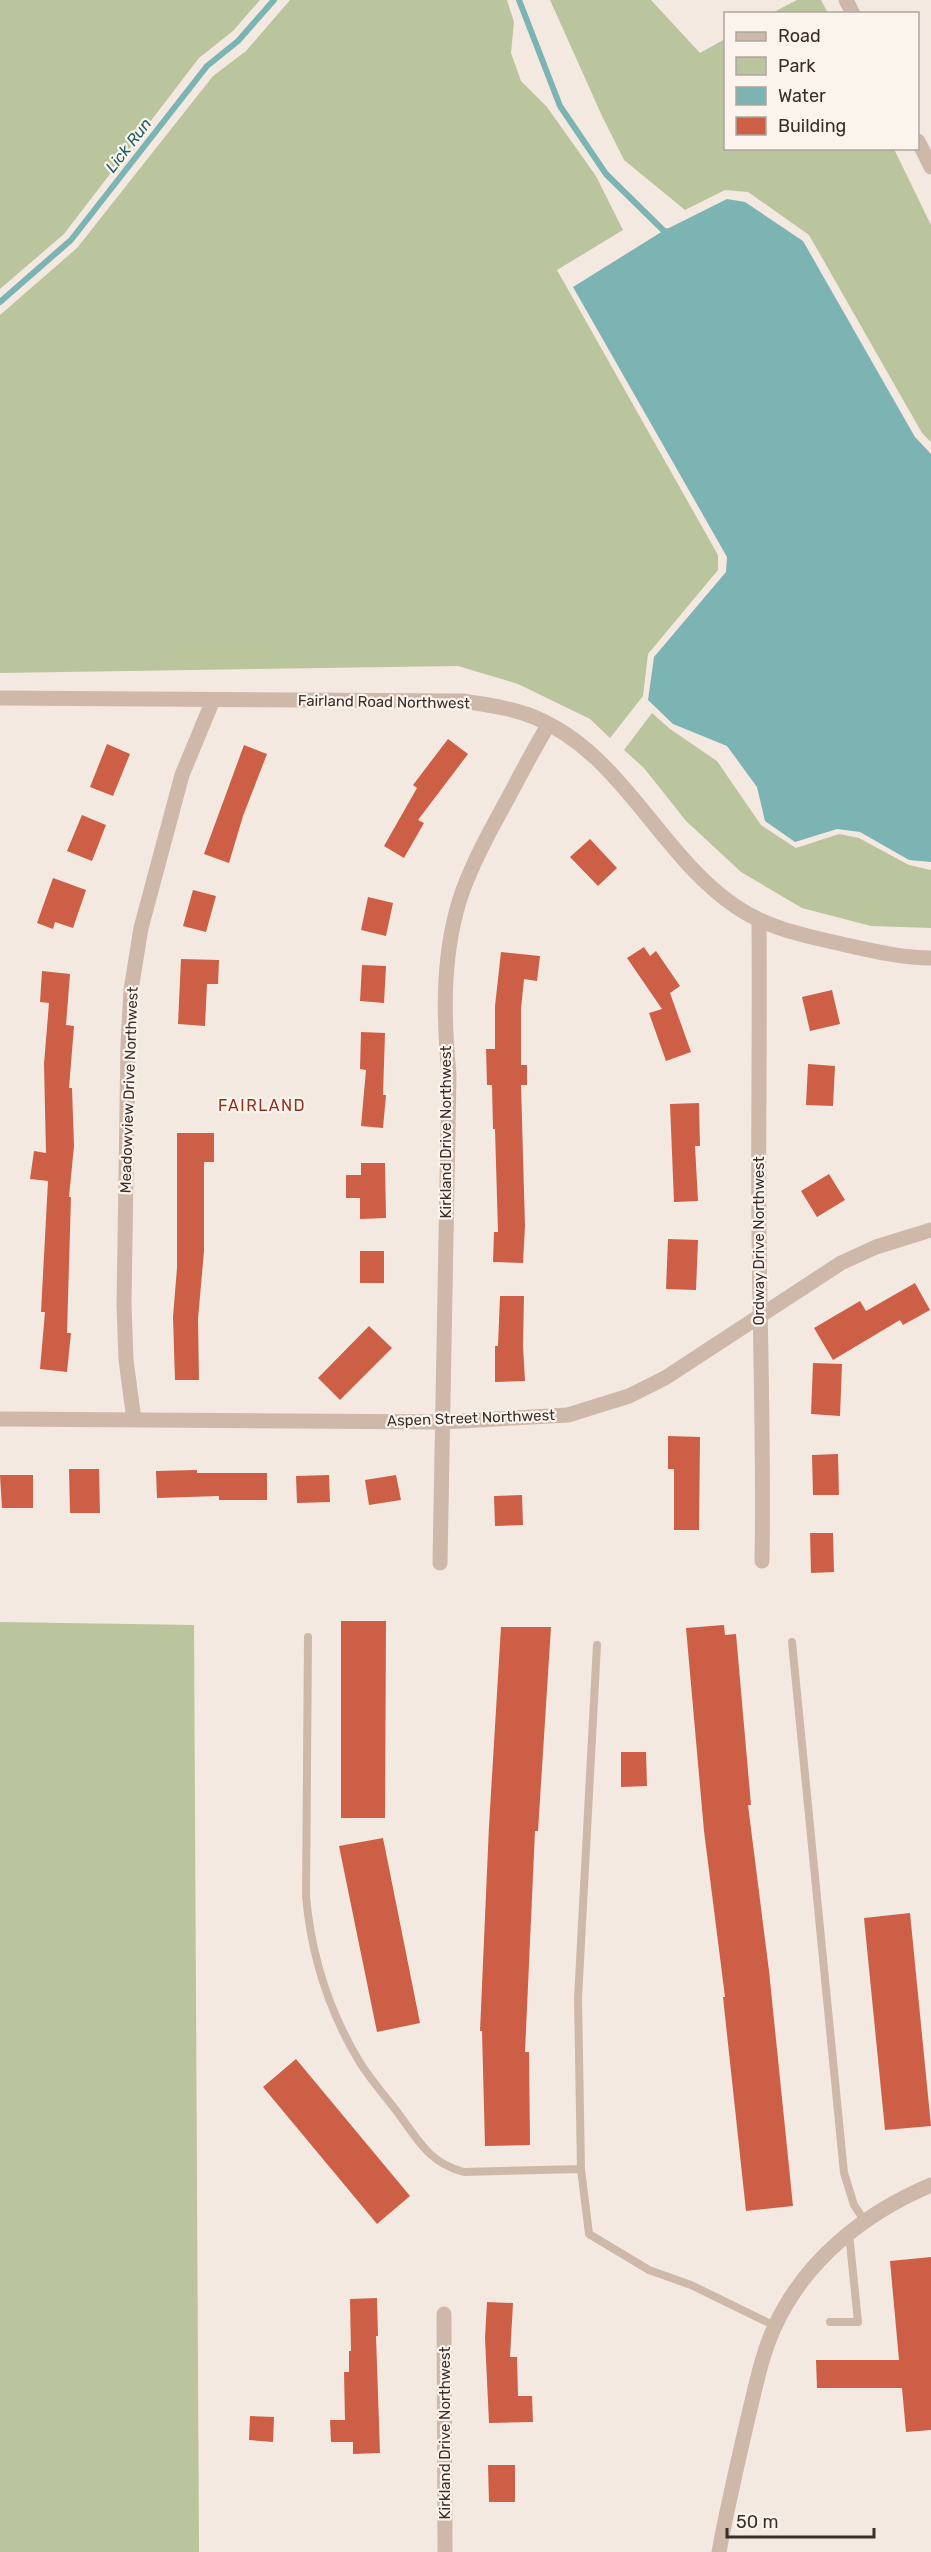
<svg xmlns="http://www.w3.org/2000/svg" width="931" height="2552" font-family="Rubik,sans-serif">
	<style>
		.green { fill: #bac59e }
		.water { fill: #7cb3b3 }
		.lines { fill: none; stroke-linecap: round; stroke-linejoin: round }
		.stream { stroke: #7cb3b3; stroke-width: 6 }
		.building { fill: #cc5f46 }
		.service { stroke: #ceb8aa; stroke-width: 8 }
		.minor { stroke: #ceb8aa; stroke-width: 15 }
		.labels { text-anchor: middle; stroke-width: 4.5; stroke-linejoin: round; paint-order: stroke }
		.street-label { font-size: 15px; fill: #3b2e2a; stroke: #fbf4ed }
		.water-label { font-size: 16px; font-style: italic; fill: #1c5f60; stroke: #fbf4ed }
		.neighbourhood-label { font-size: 16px; letter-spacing: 1.5px; fill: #8f321e; stroke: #fbf4ed }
	</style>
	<rect width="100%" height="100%" fill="#f4e9e0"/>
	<path class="green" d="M 0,0 L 260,0 L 233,31 L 199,58 L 64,234 L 0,289 Z
		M 290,0 L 507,0 L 514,22 L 511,53 L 521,81 L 547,107 L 596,176 L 623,230 L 557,270 L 718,555 L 718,570 L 648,654 L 643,696 L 610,738 L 590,719 L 518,684 L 458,666 L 0,673 L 0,315 L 77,248 L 213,76 L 246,51 Z
		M 550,0 L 651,0 L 700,53 L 725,39 L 726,148 L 894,149 L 931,225 L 931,442 L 922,433 L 809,235 L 748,192 L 725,190 L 685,210 L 624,160 L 602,116 Z
		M 797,0 L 821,0 L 828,13 L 772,13 Z
		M 652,713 L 670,729 L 717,761 L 761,825 L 796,848 L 839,834 L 859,838 L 909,865 L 931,870 L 931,928 L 871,926 L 802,908 L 741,872 L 686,821 L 644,768 L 624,750 Z
		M 0,1622 L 194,1625 L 199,2552 L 0,2552 Z"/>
	<path class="water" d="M 727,199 L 745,202 L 803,241 L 915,437 L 931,454 L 931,862 L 909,860 L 860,832 L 837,829 L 795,842 L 765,821 L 757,787 L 727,746 L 673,724 L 648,700 L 654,657 L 726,572 L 727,557 L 573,287 L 663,231 Z"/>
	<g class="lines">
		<path class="stream" d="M 519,0 L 560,106 L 606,174 L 664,231 L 671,232
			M 0,302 L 71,240 L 207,66 L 238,41 L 274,0"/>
	</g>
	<path class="building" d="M 448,739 L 468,754 L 418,820 L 424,823 L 404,858 L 384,846 L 417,788 L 413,785 Z
		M 107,744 L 130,754 L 113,796 L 90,787 Z
		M 244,745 L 267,754 L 243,816 L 229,863 L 204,854 Z
		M 82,815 L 106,825 L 92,861 L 67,851 Z
		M 590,839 L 617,868 L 598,886 L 570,857 Z
		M 53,878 L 86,890 L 73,928 L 55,922 L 53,929 L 37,923 Z
		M 193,890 L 216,896 L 206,932 L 183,926 Z
		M 368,897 L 393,903 L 386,936 L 361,930 Z
		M 644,947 L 650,956 L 656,951 L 680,986 L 670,993 L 691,1052 L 666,1061 L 649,1013 L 662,1009 L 627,958 Z
		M 501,952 L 540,956 L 537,981 L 524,979 L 521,1009 L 521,1065 L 527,1065 L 527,1085 L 521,1085 L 525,1226 L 523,1263 L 493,1262 L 494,1232 L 498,1232 L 495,1129 L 493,1129 L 492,1085 L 487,1085 L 486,1049 L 495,1049 L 495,1006 Z
		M 181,959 L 219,960 L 218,984 L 207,984 L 205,1026 L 178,1024 Z
		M 362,965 L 386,966 L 384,1003 L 360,1001 Z
		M 42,971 L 70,974 L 66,1025 L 74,1026 L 69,1088 L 72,1088 L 74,1146 L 69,1197 L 71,1197 L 67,1333 L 71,1333 L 67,1372 L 40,1369 L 45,1312 L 41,1312 L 48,1181 L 30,1179 L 34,1151 L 46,1153 L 44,1064 L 49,1003 L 40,1002 Z
		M 832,990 L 840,1024 L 810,1031 L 802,997 Z
		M 361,1032 L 385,1033 L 383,1095 L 386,1095 L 383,1128 L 361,1126 L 366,1070 L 360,1069 Z
		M 808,1064 L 835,1066 L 833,1106 L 806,1105 Z
		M 699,1103 L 700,1146 L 695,1146 L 698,1201 L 674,1202 L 670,1104 Z
		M 177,1133 L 214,1133 L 214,1162 L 204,1162 L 204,1251 L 198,1319 L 199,1380 L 175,1380 L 173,1317 L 177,1268 Z
		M 361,1163 L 385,1163 L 386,1218 L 360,1219 L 360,1198 L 346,1198 L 346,1175 L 361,1175 Z
		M 829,1174 L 845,1200 L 817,1217 L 801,1191 Z
		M 668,1239 L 698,1240 L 696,1290 L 666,1289 Z
		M 360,1251 L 384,1251 L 384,1283 L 360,1283 Z
		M 915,1283 L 930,1310 L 903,1325 L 900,1320 L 833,1360 L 814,1328 L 860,1301 L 866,1311 Z
		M 500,1296 L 524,1296 L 523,1346 L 525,1381 L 495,1382 L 495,1346 L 498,1346 Z
		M 369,1326 L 392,1348 L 340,1400 L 318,1378 Z
		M 813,1363 L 842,1364 L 840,1416 L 811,1414 Z
		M 668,1436 L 700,1437 L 699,1530 L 674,1530 L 674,1469 L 668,1469 Z
		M 838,1454 L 839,1495 L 813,1495 L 812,1455 Z
		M 69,1469 L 99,1469 L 100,1513 L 70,1513 Z
		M 197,1470 L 197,1473 L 267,1473 L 267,1500 L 219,1500 L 219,1496 L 157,1498 L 156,1471 Z
		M 0,1475 L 33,1475 L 33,1508 L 2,1508 Z
		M 329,1475 L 330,1502 L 297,1503 L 296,1476 Z
		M 396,1475 L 401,1500 L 369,1505 L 365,1480 Z
		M 522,1495 L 523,1525 L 495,1526 L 494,1496 Z
		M 810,1533 L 833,1533 L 834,1572 L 811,1573 Z
		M 341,1621 L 386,1621 L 385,1818 L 341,1818 Z
		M 724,1625 L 725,1635 L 736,1634 L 751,1805 L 748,1805 L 769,1971 L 793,2206 L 746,2211 L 723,1997 L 725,1997 L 704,1831 L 686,1628 Z
		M 501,1627 L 551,1627 L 538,1831 L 535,1831 L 525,2052 L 529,2052 L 530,2145 L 485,2146 L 482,2031 L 480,2031 L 489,1826 Z
		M 621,1752 L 646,1752 L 647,1786 L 621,1787 Z
		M 383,1838 L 420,2023 L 377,2032 L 339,1846 Z
		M 910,1913 L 931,2126 L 885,2130 L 864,1918 Z
		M 296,2059 L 410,2196 L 377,2224 L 263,2087 Z
		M 931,2257 L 931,2430 L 906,2432 L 902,2388 L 817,2388 L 816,2360 L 899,2360 L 890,2261 Z
		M 377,2298 L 378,2336 L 376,2336 L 380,2453 L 353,2454 L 353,2442 L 331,2442 L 330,2420 L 345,2420 L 344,2372 L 349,2372 L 349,2351 L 351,2351 L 350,2299 Z
		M 487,2302 L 513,2303 L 510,2357 L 517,2357 L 518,2396 L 532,2396 L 533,2422 L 489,2423 L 485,2338 Z
		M 250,2416 L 274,2417 L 273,2442 L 249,2440 Z
		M 488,2465 L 515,2465 L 515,2502 L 489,2502 Z"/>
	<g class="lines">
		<path class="service" d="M 308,1637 L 306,1896 C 311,1954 329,2011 359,2061 C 370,2079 385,2096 398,2113 C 418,2140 429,2163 464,2172 L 581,2169
			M 792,1642 L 844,2173 L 854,2205 L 864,2220
			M 597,1645 L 578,1998 L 581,2169 L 589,2234 L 649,2270 L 691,2285 L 775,2326
			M 830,2322 L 858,2322 L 849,2233"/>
		<path class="minor" d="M 846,0 L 853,14
			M 918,141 L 931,167
			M 0,698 L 463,701 C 487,705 512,708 534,717 C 623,754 658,853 735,906 C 768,929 807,936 846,945 C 873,951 903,958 931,958
			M 759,921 C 760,1024 758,1127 759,1230 C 760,1340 764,1450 762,1561
			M 0,1419 L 443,1422 L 568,1415 L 629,1396 L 665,1378 L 841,1263 L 876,1247 L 931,1230
			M 134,1420 L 126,1360 L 124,1305 L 128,1044 L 131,990 L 141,928 L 182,775 L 213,700
			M 440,1563 L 449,1075 C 443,1013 442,949 463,890 C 475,858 491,829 507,800 C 521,774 534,748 549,724
			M 444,2314 L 445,2552
			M 719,2552 C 727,2508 737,2466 747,2422 C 755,2390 761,2356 775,2326 C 806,2259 865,2213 931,2185"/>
	</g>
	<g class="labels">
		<g class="street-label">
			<text transform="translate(384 702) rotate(1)" y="5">Fairland Road Northwest</text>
			<text transform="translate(129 1090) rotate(-88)" y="5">Meadowview Drive Northwest</text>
			<text transform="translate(446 1132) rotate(-90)" y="5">Kirkland Drive Northwest</text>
			<text transform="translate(759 1241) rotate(-90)" y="5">Ordway Drive Northwest</text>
			<text transform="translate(471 1418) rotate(-2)" y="5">Aspen Street Northwest</text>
			<text transform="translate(445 2433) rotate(-90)" y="5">Kirkland Drive Northwest</text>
		</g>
		<g class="water-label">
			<text transform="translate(128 145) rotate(-52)" y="6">Lick Run</text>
		</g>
		<g class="neighbourhood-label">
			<text x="262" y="1111">FAIRLAND</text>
		</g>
	</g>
	<rect x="724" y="12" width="195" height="138" fill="#fbf4ed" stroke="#aea59f" stroke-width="1.5"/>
	<rect x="736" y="32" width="30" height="9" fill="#ceb8aa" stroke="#aea59f" stroke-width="1.5"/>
	<text x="778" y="42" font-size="18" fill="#3b2e2a">Road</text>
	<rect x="736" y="57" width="30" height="18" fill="#bac59e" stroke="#aea59f" stroke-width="1.5"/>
	<text x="778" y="72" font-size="18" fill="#3b2e2a">Park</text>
	<rect x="736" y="87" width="30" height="18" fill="#7cb3b3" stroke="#aea59f" stroke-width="1.5"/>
	<text x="778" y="102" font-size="18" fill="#3b2e2a">Water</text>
	<rect x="736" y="117" width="30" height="18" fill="#cc5f46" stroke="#aea59f" stroke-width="1.5"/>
	<text x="778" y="132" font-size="18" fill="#3b2e2a">Building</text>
	<path d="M727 2528v9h147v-9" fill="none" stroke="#3b2e2a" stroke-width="3"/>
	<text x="736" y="2528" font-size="18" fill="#3b2e2a" stroke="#fbf4ed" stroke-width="4.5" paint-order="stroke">50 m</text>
</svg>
